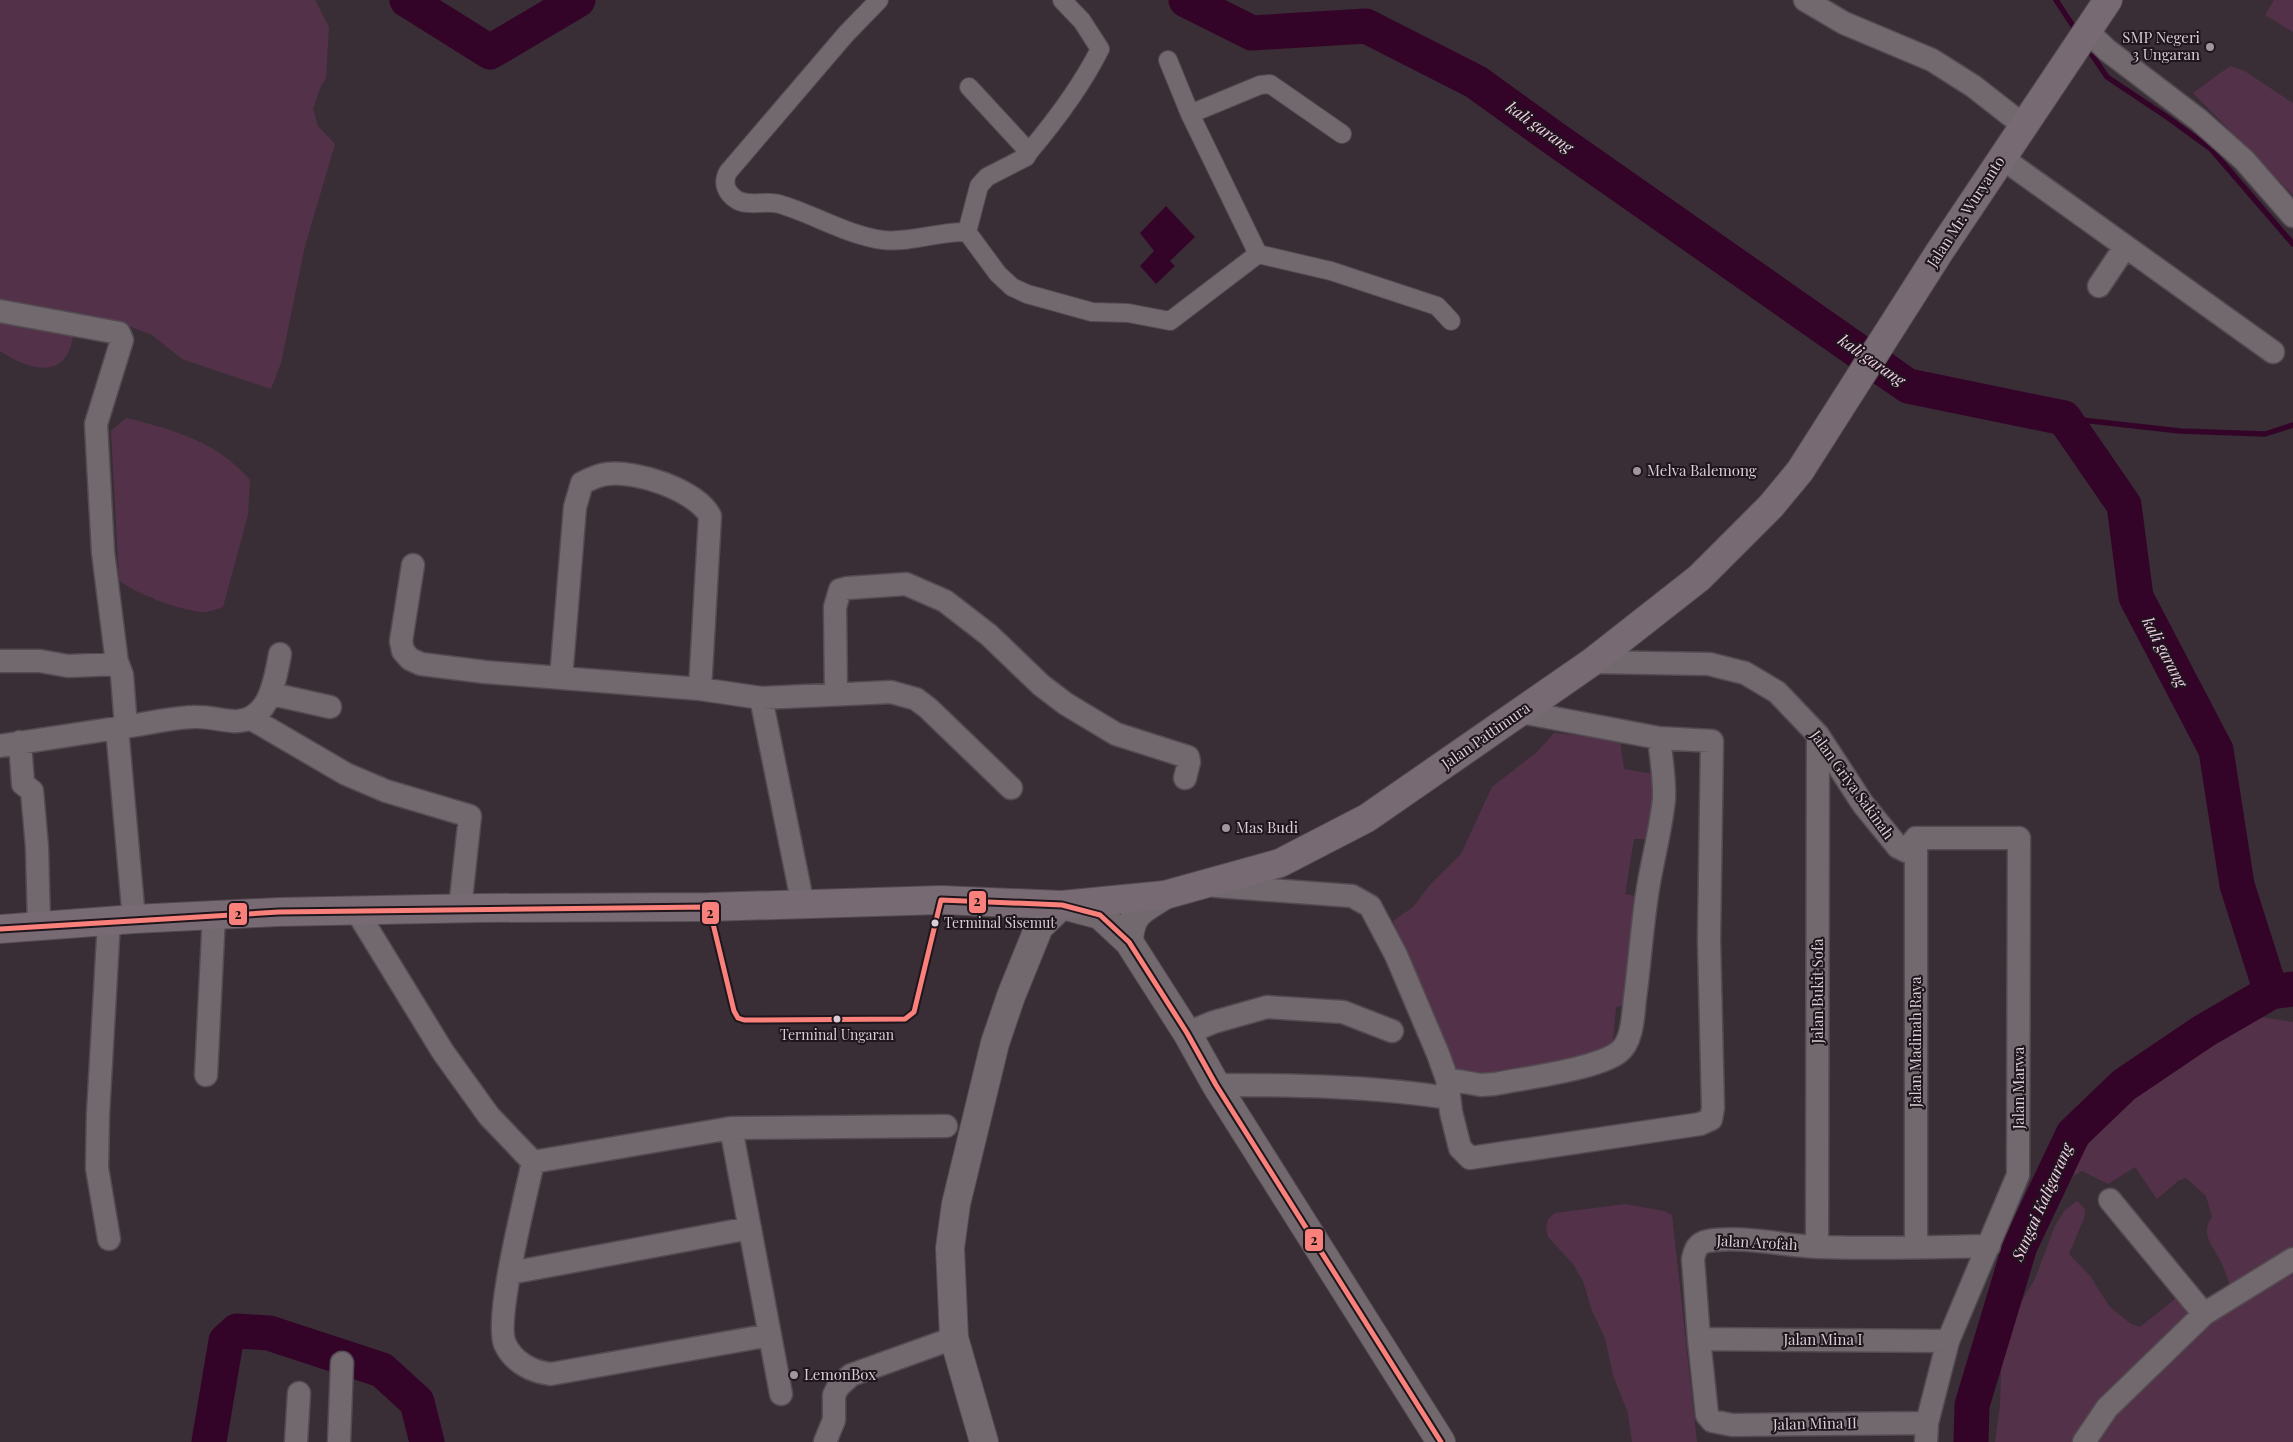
<svg xmlns="http://www.w3.org/2000/svg" width="2293" height="1442" font-family="'Playfair Display',serif">
	<style>
		.green { fill: #533249 }
		.water { fill: #340428 }
		.lines { fill: none; stroke-linecap: round; stroke-linejoin: round }
		.stream { stroke: #340428; stroke-width: 5.5 }
		.river { stroke: #340428; stroke-width: 35 }
		.pedestrian-casing { stroke: #544b52; stroke-width: 20 }
		.minor-casing { stroke: #544b52; stroke-width: 25 }
		.secondary-casing { stroke: #544b52; stroke-width: 30 }
		.primary-casing { stroke: #544b52; stroke-width: 30 }
		.pedestrian { stroke: #71696e; stroke-width: 18 }
		.minor { stroke: #71696e; stroke-width: 22 }
		.secondary { stroke: #71696e; stroke-width: 28 }
		.primary { stroke: #786a73; stroke-width: 28 }
		.bus-1-casing { stroke: #1e161c; stroke-width: 9 }
		.bus-1 { stroke: #fa817b; stroke-width: 5 }
		.poi-dot { fill: #a2959d; stroke: #1e161c; stroke-width: 2 }
		.bus-dot { fill: #dacdd5; stroke: #1e161c; stroke-width: 2 }
		.labels { text-anchor: middle; stroke-width: 4; stroke-linejoin: round; paint-order: stroke }
		.bus-label { font-size: 14px; fill: #dacdd5; stroke: #1e161c; text-anchor: start }
		.poi-label { font-size: 15px; fill: #dacdd5; stroke: #1e161c; text-anchor: start }
		.street-label { font-size: 15px; fill: #dacdd5; stroke: #1e161c }
		.water-label { font-size: 16px; font-style: italic; fill: #f4cfe8; stroke: #1e161c }
		.line-badge { stroke: #1e161c; stroke-width: 2 }
		.pale-badge-label { font-size: 14px; text-anchor: middle; font-weight: bold; fill: #111 }
	</style>
	<rect width="100%" height="100%" fill="#392e36"/>
	<path class="green" d="M 0,0 L 315,0 L 329,27 L 326,78 L 321,86 L 313,109 L 318,126 L 335,144 L 305,246 L 281,363 L 271,389 L 182,359 L 152,335 L 126,325 L 75,332 C 72,338 72,345 69,351 C 55,381 20,364 0,351 Z
		M 2274,0 L 2293,0 L 2293,32 L 2265,15 Z
		M 2230,66 L 2243,70 L 2293,103 L 2293,195 L 2193,93 Z
		M 126,418 C 172,429 218,442 250,480 L 248,515 L 223,607 C 216,609 207,613 200,612 C 178,609 135,594 119,580 L 111,431 Z
		M 1554,733 L 1620,740 L 1624,769 L 1654,774 L 1649,839 L 1634,839 L 1625,894 L 1640,897 L 1627,1005 L 1616,1007 L 1613,1042 L 1611,1047 L 1598,1060 L 1490,1075 L 1457,1073 L 1427,1014 L 1393,921 L 1413,907 L 1429,886 L 1461,854 L 1492,787 L 1537,752 Z
		M 2254,1016 L 2293,1022 L 2293,1442 L 1995,1442 L 2000,1405 L 2002,1346 L 2016,1310 L 2035,1279 L 2055,1226 L 2065,1210 L 2077,1201 L 2085,1209 L 2084,1218 L 2069,1254 L 2091,1277 L 2109,1306 L 2131,1324 L 2140,1327 L 2190,1287 C 2209,1302 2211,1298 2230,1287 C 2228,1279 2225,1271 2222,1264 C 2214,1247 2199,1234 2212,1217 L 2206,1196 L 2186,1178 L 2178,1181 L 2157,1199 L 2135,1167 L 2108,1184 L 2082,1171 L 2074,1176 L 2075,1162 L 2088,1145 C 2088,1143 2087,1140 2087,1138 C 2089,1115 2177,1052 2198,1040 C 2216,1031 2236,1024 2254,1016 Z
		M 1625,1204 L 1664,1211 L 1672,1215 L 1697,1442 L 1632,1442 L 1628,1413 L 1613,1375 L 1605,1338 L 1592,1311 L 1583,1281 L 1573,1264 L 1548,1237 L 1546,1228 L 1548,1219 L 1555,1213 Z"/>
	<path class="water" d="M 1166,206 L 1195,237 L 1170,261 L 1175,266 L 1156,284 L 1140,266 L 1154,251 L 1140,233 Z"/>
	<g class="lines">
		<path class="stream" d="M 2056,0 L 2077,32
			M 2086,46 L 2107,77 L 2167,117 L 2211,149 L 2293,244
			M 2064,418 L 2180,431 L 2265,434 L 2293,425"/>
		<path class="river" d="M 407,0 L 490,52 L 578,0
			M 1186,0 L 1252,33 L 1366,26 L 1476,82 L 1555,139 L 1908,386 L 2064,418 L 2124,505 L 2136,597 L 2216,750 L 2237,885 L 2271,992
			M 209,1442 L 226,1341 L 237,1331 L 269,1333 L 382,1370 L 417,1402 L 427,1442
			M 1971,1442 L 1972,1405 L 2020,1246 L 2073,1134 L 2124,1085 L 2204,1031 L 2271,992 L 2293,989"/>
		<defs>
			<path id="pedestrian" d="M 879,0 L 846,34 L 728,172 C 722,183 726,193 737,200 C 749,207 766,200 779,204 C 814,214 846,235 883,240 C 912,243 939,231 967,232 L 998,274 L 1012,287 L 1027,294 L 1092,312 L 1128,313 L 1170,321 L 1258,254 L 1331,271 L 1437,306 L 1451,321
				M 1168,60 L 1190,114 L 1258,254
				M 1190,114 L 1260,85 L 1270,84 L 1342,134
				M 1029,152 C 1056,120 1081,87 1100,49 L 1082,21 L 1062,0
				M 967,232 L 979,186 L 987,177 L 1026,157 L 1029,152 L 969,87"/>
			<path id="minor" d="M 1805,0 L 1844,23 L 1932,60 L 1973,86 L 2023,125
				M 2087,31 L 2107,50 L 2199,120 L 2244,160 L 2293,216
				M 2002,158 L 2273,352
				M 2099,286 L 2125,247
				M 0,311 L 119,333 L 122,340 L 96,424 L 103,552 L 117,663
				M 413,565 L 401,641 L 403,651 L 410,659 L 421,664 L 485,672 L 700,689 L 761,698 L 891,692 L 916,699 L 928,708 L 1011,788
				M 0,661 L 40,661 L 68,666 L 118,664 L 122,675 L 126,727
				M 1592,662 L 1709,664 L 1745,673 L 1777,692 L 1818,735 L 1863,804 L 1898,847 L 1906,851 L 1916,838
				M 561,678 L 575,507 L 582,483 C 590,479 598,475 607,474 C 636,470 696,490 710,516 L 700,689
				M 272,694 L 330,707
				M 836,694 L 835,607 L 840,590 L 848,588 L 906,584 L 945,601 L 989,635 L 1041,685 L 1066,704 L 1116,734 L 1188,757 L 1189,762 L 1185,778
				M 761,698 L 803,905
				M 250,718 L 346,774 L 386,791 L 470,816 L 460,908
				M 117,728 C 142,725 168,718 193,717 C 206,716 219,720 232,721 C 269,724 275,681 280,654
				M 20,742 L 23,784 L 32,791 L 37,847 L 39,926
				M 0,746 L 117,728 L 134,919
				M 1916,838 L 2019,838 L 2018,1175 L 1948,1341 L 1927,1423 L 1926,1442
				M 1916,838 L 1916,1247
				M 1216,886 L 1352,896 L 1370,906 L 1396,955 L 1438,1054 L 1447,1079 L 1451,1112 L 1460,1148 L 1470,1158 L 1700,1124 L 1711,1119 L 1713,1108 L 1709,940 L 1712,741 L 1659,738 L 1521,712
				M 356,910 L 443,1052 L 489,1116 L 533,1162 C 526,1195 494,1319 505,1344 C 513,1362 532,1372 551,1374 L 770,1335
				M 109,921 L 98,1114 L 97,1168 L 109,1239
				M 1187,1033 L 1214,1022 L 1267,1007 L 1343,1012 L 1392,1031
				M 206,1075 L 214,915
				M 1447,1079 L 1481,1085 L 1495,1084 C 1525,1078 1597,1069 1619,1052 C 1633,1041 1633,1014 1635,998 C 1640,961 1642,925 1648,888 C 1653,858 1661,829 1664,799 C 1665,779 1661,758 1659,738
				M 1216,1085 C 1294,1085 1371,1086 1449,1098
				M 731,1128 L 781,1394
				M 533,1162 L 731,1128 L 946,1126
				M 2110,1200 L 2204,1314
				M 1817,1247 L 1818,735
				M 510,1273 L 750,1228
				M 1699,1339 L 1948,1341
				M 1927,1423 L 1732,1425 L 1712,1421 L 1707,1415 L 1699,1339 L 1693,1259 C 1695,1250 1697,1243 1708,1241 C 1738,1235 1786,1246 1818,1247 C 1875,1249 1932,1247 1989,1246
				M 296,1442 L 299,1393
				M 339,1442 L 342,1363
				M 825,1442 L 834,1420 L 834,1395 L 838,1387 L 851,1375 L 954,1338
				M 2084,1442 L 2107,1408 L 2204,1314 L 2293,1259"/>
			<path id="secondary" d="M 1129,942 C 1130,912 1142,910 1165,895
				M 984,1442 L 954,1338 L 950,1248 L 956,1204 L 995,1043 L 1011,996 L 1039,927 L 1062,905 L 1100,915 L 1129,942 L 1187,1033 L 1216,1085 L 1441,1442"/>
			<path id="primary" d="M 0,929 L 134,919 L 278,912 L 480,908 L 709,907 L 941,900 L 1062,905 L 1165,895 L 1280,863 L 1367,818 L 1592,662 L 1699,578 L 1771,506 L 1800,471 L 1940,251 L 2108,0"/>
		</defs>
		<use href="#pedestrian" class="pedestrian-casing"/>
		<use href="#minor" class="minor-casing"/>
		<use href="#secondary" class="secondary-casing"/>
		<use href="#primary" class="primary-casing"/>
		<use href="#pedestrian" class="pedestrian"/>
		<use href="#minor" class="minor"/>
		<use href="#secondary" class="secondary"/>
		<use href="#primary" class="primary"/>
		<defs>
			<path id="bus-1" d="M 0,929 L 279,912 L 709,907 L 734,1011 L 738,1018 L 744,1020 L 905,1019 L 914,1012 L 941,900 L 1062,905 L 1100,915 L 1129,942 L 1187,1033 L 1216,1085 L 1441,1442"/>
		</defs>
		<use href="#bus-1" class="bus-1-casing"/>
		<use href="#bus-1" class="bus-1"/>
	</g>
	<g class="poi-dot">
		<circle cx="2210" cy="47" r="5"/>
		<circle cx="1637" cy="471" r="5"/>
		<circle cx="1226" cy="828" r="5"/>
		<circle cx="794" cy="1375" r="5"/>
	</g>
	<g class="bus-dot">
		<circle cx="935" cy="923" r="4.5"/>
		<circle cx="837" cy="1019" r="4.5"/>
	</g>
	<g class="labels">
		<g class="bus-label">
			<text x="944" y="928">Terminal Sisemut</text>
			<text x="837" y="1040" text-anchor="middle">Terminal Ungaran</text>
		</g>
		<g class="poi-label">
			<text x="2200" y="43" text-anchor="end">SMP Negeri<tspan x="2200" dy="17">3 Ungaran</tspan></text>
			<text x="1647" y="476">Melva Balemong</text>
			<text x="1236" y="833">Mas Budi</text>
			<text x="804" y="1380">LemonBox</text>
		</g>
		<g class="street-label">
			<text transform="translate(1966 212) rotate(-57)" y="5">Jalan Mr. Wuryanto</text>
			<text transform="translate(1486 736) rotate(-35)" y="5">Jalan Pattimura</text>
			<text transform="translate(1852 785) rotate(54)" y="5">Jalan Griya Sakinah</text>
			<text transform="translate(1818 991) rotate(-90)" y="5">Jalan Bukit Sofa</text>
			<text transform="translate(1916 1042) rotate(-90)" y="5">Jalan Madinah Raya</text>
			<text transform="translate(2019 1088) rotate(-90)" y="5">Jalan Marwa</text>
			<text transform="translate(1757 1243) rotate(3)" y="5">Jalan Arofah</text>
			<text x="1823" y="1345">Jalan Mina I</text>
			<text transform="translate(1815 1424) rotate(-1)" y="5">Jalan Mina II</text>
		</g>
		<g class="water-label">
			<text transform="translate(1540 127) rotate(35)" y="6">kali garang</text>
			<text transform="translate(1872 360) rotate(35)" y="6">kali garang</text>
			<text transform="translate(2165 652) rotate(62)" y="6">kali garang</text>
			<text transform="translate(2042 1202) rotate(-66)" y="6">Sungai Kaligarang</text>
		</g>
	</g>
	<g class="line-badge">
		<rect x="968" y="890" width="19" height="24" rx="5" fill="#fa817b"/>
		<rect x="701" y="901" width="19" height="24" rx="5" fill="#fa817b"/>
		<rect x="228" y="902" width="20" height="24" rx="5" fill="#fa817b"/>
		<rect x="1304" y="1228" width="20" height="24" rx="5" fill="#fa817b"/>
	</g>
	<g class="pale-badge-label">
		<text x="977" y="906">2</text>
		<text x="710" y="918">2</text>
		<text x="238" y="919">2</text>
		<text x="1314" y="1245">2</text>
	</g>
</svg>
